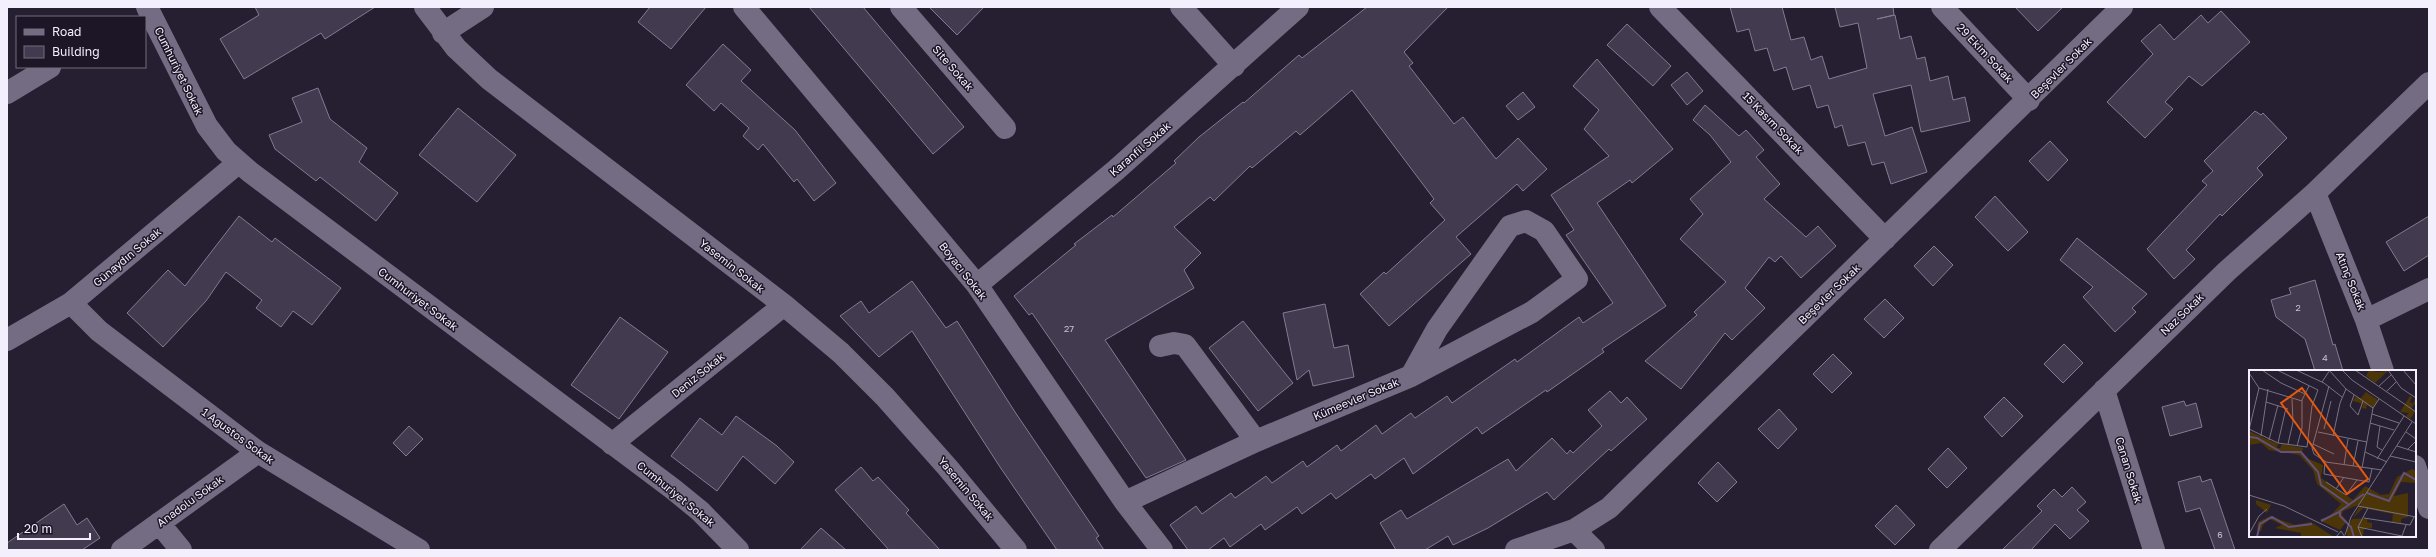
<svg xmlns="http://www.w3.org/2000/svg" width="2436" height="557" font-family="'Golos Text',sans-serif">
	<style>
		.building { fill: #423b4f; stroke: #827b92 }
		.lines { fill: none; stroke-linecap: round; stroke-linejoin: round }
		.minor { stroke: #746c83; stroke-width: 22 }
		.labels { text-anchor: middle; stroke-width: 3; stroke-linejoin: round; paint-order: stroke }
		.number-label { font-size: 9px; fill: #c7c2d1 }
		.street-label { font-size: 11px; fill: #f3effc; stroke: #1c1627 }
		.inset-river { fill: none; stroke: #61517c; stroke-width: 2 }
		.inset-road { fill: none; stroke: #787282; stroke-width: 1 }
		.view { fill: #e8590c; fill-opacity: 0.15; stroke: #e8590c; stroke-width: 2 }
		.inset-edge { fill: none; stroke: #f3effc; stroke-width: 2 }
	</style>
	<rect width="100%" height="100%" fill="#261f31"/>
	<path class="building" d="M 255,7 L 375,7 L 325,39 L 321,33 L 244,79 L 220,39 L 259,15 Z
		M 650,7 L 706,7 L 671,49 L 638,22 Z
		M 809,7 L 863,7 L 964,127 L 933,154 Z
		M 929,7 L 984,7 L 957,35 Z
		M 1367,7 L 1448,7 L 1404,52 L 1413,63 L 1409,66 L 1454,124 L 1463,117 L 1496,159 L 1518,138 L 1547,169 L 1523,191 L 1517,184 L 1456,237 L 1471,254 L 1389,326 L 1360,294 L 1384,272 L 1386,274 L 1445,220 L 1430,203 L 1434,199 L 1352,90 L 1300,135 L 1296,131 L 1252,168 L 1250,166 L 1214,201 L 1210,197 L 1174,227 L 1201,253 L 1184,270 L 1194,288 L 1105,340 L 1186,460 L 1146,478 L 1032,313 L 1029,315 L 1014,296 L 1076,245 L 1074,244 L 1112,215 L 1113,217 L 1176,163 L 1174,161 L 1199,137 L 1243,102 L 1244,103 L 1299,55 L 1302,58 Z
		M 1730,7 L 1782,7 L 1791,40 L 1804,37 L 1811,60 L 1822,56 L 1829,79 L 1867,68 L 1858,23 L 1840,27 L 1835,7 L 1893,7 L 1894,15 L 1877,19 L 1895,15 L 1900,39 L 1911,36 L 1917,59 L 1925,57 L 1930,81 L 1948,76 L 1953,100 L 1965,97 L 1970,121 L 1921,132 L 1911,85 L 1873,94 L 1885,136 L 1912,127 L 1927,172 L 1891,184 L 1884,162 L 1872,165 L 1865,142 L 1848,146 L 1842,125 L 1835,128 L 1828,105 L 1817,108 L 1810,85 L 1793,90 L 1786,67 L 1774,71 L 1767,48 L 1755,51 L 1749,29 L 1737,32 Z
		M 2015,7 L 2063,7 L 2038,31 Z
		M 2221,11 L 2250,42 L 2202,86 L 2189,76 L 2165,102 L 2173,109 L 2145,138 L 2107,102 L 2153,54 L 2141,41 L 2160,24 L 2174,40 L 2201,15 L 2208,23 Z
		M 1627,24 L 1671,66 L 1653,86 L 1607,45 Z
		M 723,44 L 751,70 L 741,81 L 795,130 L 836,183 L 814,201 L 797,179 L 794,182 L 763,144 L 758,150 L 743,136 L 749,128 L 721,103 L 714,111 L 686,85 Z
		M 1597,59 L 1673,149 L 1632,183 L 1630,180 L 1597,203 L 1666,306 L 1602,349 L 1604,352 L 1547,392 L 1546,390 L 1482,434 L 1477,427 L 1413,474 L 1404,458 L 1375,479 L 1371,474 L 1336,499 L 1331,493 L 1302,514 L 1297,507 L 1265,530 L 1261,524 L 1230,547 L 1224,538 L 1208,550 L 1188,550 L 1170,525 L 1196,506 L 1202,514 L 1231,493 L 1235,498 L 1266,476 L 1272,483 L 1303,461 L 1307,467 L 1337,445 L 1341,451 L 1376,425 L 1382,434 L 1411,413 L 1415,418 L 1447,396 L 1452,403 L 1515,359 L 1517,362 L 1579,317 L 1583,323 L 1613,303 L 1566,235 L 1574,230 L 1551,195 L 1609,156 L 1584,129 L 1599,110 L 1573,86 Z
		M 1687,72 L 1703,91 L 1687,105 L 1671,85 Z
		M 318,88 L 330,119 L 367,148 L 359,162 L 398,193 L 376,221 L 320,177 L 316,181 L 275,149 L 269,135 L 302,122 L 292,98 Z
		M 1523,92 L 1535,107 L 1518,120 L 1506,106 Z
		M 1705,105 L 1739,136 L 1746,130 L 1764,150 L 1756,157 L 1780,184 L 1764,199 L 1806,237 L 1818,226 L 1836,246 L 1801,278 L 1781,256 L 1775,262 L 1769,257 L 1745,288 L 1765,308 L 1732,340 L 1725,333 L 1681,389 L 1645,361 L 1697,315 L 1694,312 L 1726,282 L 1680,239 L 1703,214 L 1690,199 L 1731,162 L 1710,135 L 1693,120 Z
		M 458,108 L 516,155 L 477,202 L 419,155 Z
		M 2255,111 L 2261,115 L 2263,113 L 2287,138 L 2257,168 L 2263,175 L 2222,216 L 2220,214 L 2186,250 L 2195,259 L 2174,279 L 2147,249 L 2207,185 L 2202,181 L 2213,171 L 2204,161 Z
		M 2050,141 L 2068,160 L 2048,181 L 2029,161 Z
		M 1995,196 L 2028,232 L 2008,251 L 1975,217 Z
		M 239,216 L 272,242 L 275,238 L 341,288 L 312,325 L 293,311 L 281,327 L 256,308 L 262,300 L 226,272 L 206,301 L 163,347 L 127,313 L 168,270 L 185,286 Z
		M 2429,216 L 2429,255 L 2404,271 L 2386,242 Z
		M 2077,238 L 2147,294 L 2132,308 L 2136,312 L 2115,332 L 2083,297 L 2093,287 L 2060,260 Z
		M 1934,246 L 1953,265 L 1933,286 L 1914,266 Z
		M 2315,280 L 2333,345 L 2335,344 L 2343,371 L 2315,371 L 2305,339 L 2276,317 L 2271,300 L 2291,294 L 2289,288 Z
		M 912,281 L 946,328 L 957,321 L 1015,412 L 1099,536 L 1096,538 L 1104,550 L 1057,550 L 1000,467 L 912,331 L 879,357 L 840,316 L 861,301 L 869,313 Z
		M 1885,299 L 1904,318 L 1884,338 L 1864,319 Z
		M 1325,304 L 1334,348 L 1348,345 L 1354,377 L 1313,386 L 1309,370 L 1297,380 L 1283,313 Z
		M 620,317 L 668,352 L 619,419 L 571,385 Z
		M 1243,321 L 1293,383 L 1258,411 L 1209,348 Z
		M 2064,344 L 2083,363 L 2063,383 L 2044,364 Z
		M 1833,354 L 1852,373 L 1832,393 L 1813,374 Z
		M 1610,391 L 1621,403 L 1627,397 L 1647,419 L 1611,451 L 1609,449 L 1554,500 L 1547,492 L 1488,528 L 1453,545 L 1448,536 L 1425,550 L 1396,550 L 1380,523 L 1401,510 L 1407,519 L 1508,459 L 1516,471 L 1552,438 L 1567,454 L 1570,450 L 1573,453 L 1602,426 L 1588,410 Z
		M 2004,397 L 2023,416 L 2002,437 L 1984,417 Z
		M 2184,401 L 2186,406 L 2196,403 L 2202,427 L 2170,436 L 2162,407 Z
		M 1779,409 L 1797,429 L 1778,449 L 1758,429 Z
		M 736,416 L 777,446 L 794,462 L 775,484 L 743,456 L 717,491 L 671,456 L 700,418 L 722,435 Z
		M 409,426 L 423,439 L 406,456 L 393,443 Z
		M 1948,448 L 1967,468 L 1947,488 L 1928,469 Z
		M 1718,462 L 1737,482 L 1717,502 L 1698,483 Z
		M 861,467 L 873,481 L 878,477 L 909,510 L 906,513 L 940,550 L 889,550 L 835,490 Z
		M 2200,476 L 2202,482 L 2211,479 L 2235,550 L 2215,550 L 2200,508 L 2186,512 L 2178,482 Z
		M 2072,487 L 2086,502 L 2077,510 L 2089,521 L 2070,539 L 2055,524 L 2031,550 L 2002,550 L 2042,511 L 2037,506 L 2054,489 L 2062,497 Z
		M 64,504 L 77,525 L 87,518 L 100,538 L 82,550 L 7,550 L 7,543 Z
		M 1896,505 L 1915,525 L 1895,545 L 1875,526 Z
		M 821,528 L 846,550 L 800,550 Z"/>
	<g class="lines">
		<path class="minor" d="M 147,7 L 207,126 L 226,151 L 250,172 L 673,489 L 700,511 L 738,550
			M 425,7 L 456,48 L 489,79 L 784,305 L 841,353 L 885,397 L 948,468 L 1016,550
			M 744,7 L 977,285 L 1125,502 L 1162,550
			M 901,7 L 1005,128
			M 1181,7 L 1234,66
			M 1660,7 L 1885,239
			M 1942,7 L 2029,100
			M 443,33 L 483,7
			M 7,93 L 50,67
			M 2315,193 L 2366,320 L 2383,371
			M 977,285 L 1116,170 L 1298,7
			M 71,303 L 99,331 L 258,452 L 419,550
			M 2366,320 L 2429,289
			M 7,340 L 71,303 L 238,163
			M 1160,346 L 1174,343 L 1185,345 L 1256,441
			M 2104,390 L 2154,550
			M 612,444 L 784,305
			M 2415,466 L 2429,508
			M 1125,502 L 1256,441 L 1411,376 L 1532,312 L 1577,279 L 1544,231 L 1526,221 L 1510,226 L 1437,329 L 1411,376
			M 159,523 L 181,550
			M 1574,530 L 1594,550
			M 122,550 L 258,452
			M 1516,550 L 1574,530 L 1609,508 L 2122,7
			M 1940,550 L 2227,271 L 2315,193 L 2429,83"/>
	</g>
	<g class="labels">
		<g class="number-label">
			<text x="2298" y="311">2</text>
			<text x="1069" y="332">27</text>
			<text x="2325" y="361">4</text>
			<text x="2220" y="538">6</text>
		</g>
		<g class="street-label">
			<text transform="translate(1985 53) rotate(47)" y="4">29 Ekim Sokak</text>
			<text transform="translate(953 68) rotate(49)" y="4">Site Sokak</text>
			<text transform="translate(2061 68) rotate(-45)" y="4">Beşevler Sokak</text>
			<text transform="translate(179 71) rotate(64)" y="4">Cumhuriyet Sokak</text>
			<text transform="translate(1773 123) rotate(46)" y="4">15 Kasım Sokak</text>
			<text transform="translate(1140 149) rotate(-41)" y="4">Karanfil Sokak</text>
			<text transform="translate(127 257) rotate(-40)" y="4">Günaydın Sokak</text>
			<text transform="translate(732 266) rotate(38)" y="4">Yasemin Sokak</text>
			<text transform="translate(963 271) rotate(52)" y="4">Boyacı Sokak</text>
			<text transform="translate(2351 281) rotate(68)" y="4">Atınç Sokak</text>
			<text transform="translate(1829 294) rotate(-44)" y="4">Beşevler Sokak</text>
			<text transform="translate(418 299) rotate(37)" y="4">Cumhuriyet Sokak</text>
			<text transform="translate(2182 314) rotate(-44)" y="4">Naz Sokak</text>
			<text transform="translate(698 375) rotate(-39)" y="4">Deniz Sokak</text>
			<text transform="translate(1356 399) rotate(-23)" y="4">Kümeevler Sokak</text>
			<text transform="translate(238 436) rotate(36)" y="4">1 Ağustos Sokak</text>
			<text transform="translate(2129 470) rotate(73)" y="4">Canan Sokak</text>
			<text transform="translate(966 489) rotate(50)" y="4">Yasemin Sokak</text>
			<text transform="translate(676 494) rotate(39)" y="4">Cumhuriyet Sokak</text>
			<text transform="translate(190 501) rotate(-36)" y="4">Anadolu Sokak</text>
		</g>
	</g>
	<g transform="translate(2249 370)">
		<rect width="167" height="167" fill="#261f31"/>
		<path d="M 120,0 L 128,2 L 139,1 L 126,13 L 117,6 ZM 117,22 L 129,30 L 124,38 L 118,35 L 117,39 L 113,38 L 114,34 L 104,31 L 106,27 L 112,28 ZM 161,26 L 163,27 L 161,32 L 164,34 L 167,27 L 167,36 L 165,34 L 162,39 L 166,42 L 161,49 L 157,46 L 160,43 L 151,42 ZM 0,61 L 29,74 L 28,78 L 31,78 L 33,74 L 54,78 L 53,82 L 60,89 L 74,95 L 72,108 L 104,130 L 116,116 L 132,125 L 140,124 L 148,107 L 163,99 L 167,101 L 167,113 L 152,112 L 145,126 L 159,123 L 159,147 L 152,149 L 152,153 L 143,152 L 144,144 L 114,138 L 103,149 L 119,148 L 118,152 L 123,153 L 123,158 L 115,158 L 114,167 L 98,167 L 98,158 L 112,134 L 94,141 L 93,145 L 98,151 L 91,160 L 74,152 L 71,149 L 80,147 L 92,134 L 68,114 L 64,100 L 50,85 L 20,80 L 12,73 L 0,75 ZM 7,130 L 22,135 L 18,143 L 7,134 ZM 21,146 L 46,155 L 62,152 L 85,167 L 52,167 L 52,163 L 26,158 L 33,155 L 21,149 L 14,155 L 12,161 L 8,160 L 9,152 Z" fill="#4c3506"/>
		<path class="inset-river" d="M 1,67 L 8,68 L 32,82 L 52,82 L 69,102 L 72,115 L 99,134M 118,123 L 140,131 L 155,103 L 167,110M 72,151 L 90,142M 8,167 L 11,154 L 23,147 L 40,157 L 63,154M 105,167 L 102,157 L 91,146 L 91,141 L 115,124"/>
		<path class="inset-road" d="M 13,0 L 32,13 L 56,24M 47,0 L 75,13 L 93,27M 80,0 L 97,19 L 124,38M 93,0 L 103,10 L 167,54M 106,0 L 167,42M 139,0 L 152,18 L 167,28M 154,0 L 167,15M 0,3 L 10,18 L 53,31M 73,12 L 81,0M 80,16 L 63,78 L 65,84 L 77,92 L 133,100M 130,16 L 142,5M 138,21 L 147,12M 105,25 L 101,36 L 109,45 L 114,31M 17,32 L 39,39M 123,44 L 150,53M 121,53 L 145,60M 131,56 L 128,77 L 133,80M 0,59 L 29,73 L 58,77 L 63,36 L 69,20 L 28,0M 75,59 L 82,31M 0,60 L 10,18M 69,62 L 118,72M 157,62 L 167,69M 12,66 L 19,19M 84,66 L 91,33 L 97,19M 20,70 L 29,35M 29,73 L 37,38M 39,74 L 44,52 L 43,29M 64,74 L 85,84M 48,76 L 53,58 L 53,30 L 60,16M 148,76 L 167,82M 158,80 L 167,71M 116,82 L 138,92M 141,86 L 167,92M 128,89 L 155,46M 76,91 L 75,104 L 120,112 L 123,99M 95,95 L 99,69M 104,96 L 109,71M 113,98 L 124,38 L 130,29M 77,112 L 97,125 L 108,110M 87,119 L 95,107M 0,125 L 35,136 L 89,162M 109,136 L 167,147M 115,148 L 161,155 L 165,147M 109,157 L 153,166 L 157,155M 0,164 L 10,146 L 18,139M 96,165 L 102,147 L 163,52M 87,167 L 92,161 L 96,167M 113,167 L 109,157 L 119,138"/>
		<path class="view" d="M 53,18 L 119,109 L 98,124 L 32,33 Z"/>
		<rect width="167" height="167" class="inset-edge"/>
	</g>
	<rect width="2436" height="557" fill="none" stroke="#f3effc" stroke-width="16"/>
	<rect x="16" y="16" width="130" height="52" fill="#1c1627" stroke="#726d7c"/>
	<rect x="24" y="29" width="20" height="6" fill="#746c83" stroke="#726d7c"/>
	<text x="52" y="36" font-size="12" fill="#f3effc">Road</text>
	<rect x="24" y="46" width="20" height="12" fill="#423b4f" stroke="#726d7c"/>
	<text x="52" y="56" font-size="12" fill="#f3effc">Building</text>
	<path d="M18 533v6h72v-6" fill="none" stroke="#f3effc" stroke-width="2"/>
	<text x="24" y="533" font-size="12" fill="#f3effc" stroke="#1c1627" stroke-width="3" paint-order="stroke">20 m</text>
</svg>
